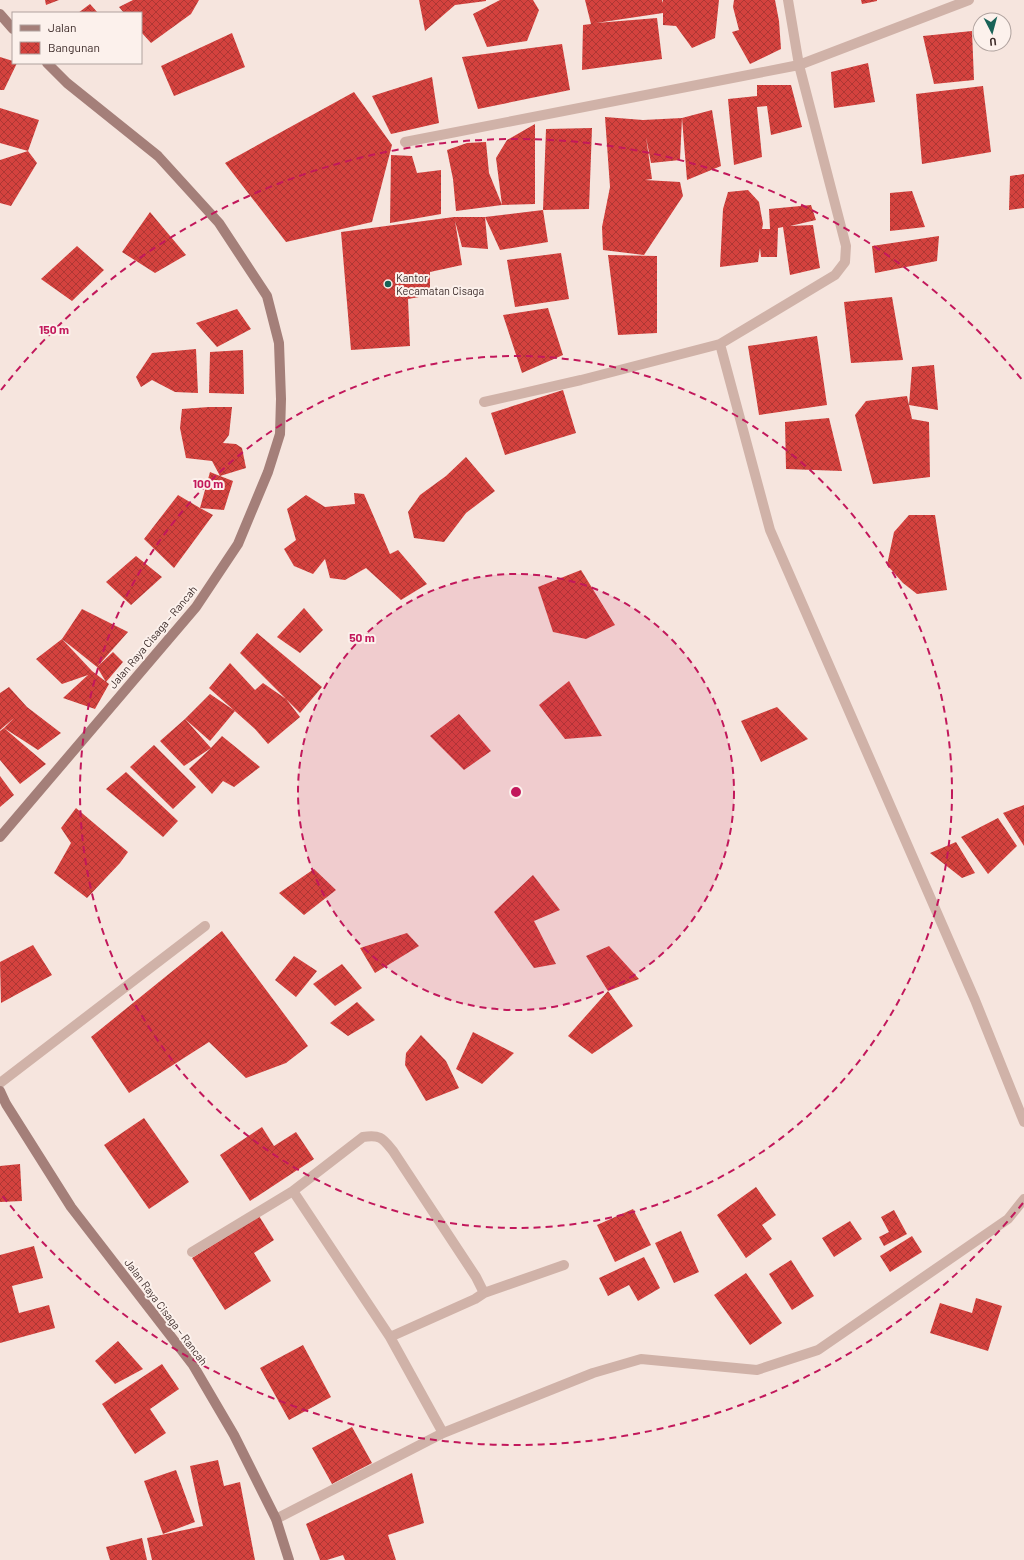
<svg xmlns="http://www.w3.org/2000/svg" width="1024" height="1560" font-family="Barlow,sans-serif">
	<style>
		.building { fill: url(#building-cross-hatch) }
		.lines { fill: none; stroke-linecap: round; stroke-linejoin: round }
		.street { stroke: #d0b2a8; stroke-width: 10 }
		.secondary { stroke: #a47f79; stroke-width: 10 }
		.ring { fill: none; stroke: #c2185b; stroke-width: 2; stroke-dasharray: 7 5 }
		.poi-dot { fill: #196358; stroke: #fcf1ec; stroke-width: 1.5 }
		.labels { text-anchor: middle; stroke-width: 4; stroke-linejoin: round; paint-order: stroke }
		.poi-label { font-size: 11px; fill: #3c2b29; stroke: #fcf1ec; text-anchor: start }
		.street-label { font-size: 11px; fill: #3c2b29; stroke: #fcf1ec }
		.centre { fill: #c2185b; stroke: #fcf1ec; stroke-width: 2 }
		.ring-label { font-size: 12px; text-anchor: middle; font-weight: bold; fill: #c2185b; stroke: #fcf1ec; stroke-width: 4; stroke-linejoin: round; paint-order: stroke }
	</style>
	<defs>
		<pattern id="building-cross-hatch" width="8" height="8" patternUnits="userSpaceOnUse"><rect width="8" height="8" fill="#d4423e"/><path d="M0 0l8 8M0 8l8-8" fill="none" stroke="#ad3734"/></pattern>
	</defs>
	<rect width="100%" height="100%" fill="#f6e5de"/>
	<path class="building" d="M 45,0 L 59,0 L 46,5 Z
		M 133,0 L 199,0 L 191,14 L 151,43 L 141,32 L 141,13 L 124,13 L 119,7 Z
		M 419,0 L 486,0 L 486,1 L 455,5 L 425,31 Z
		M 500,0 L 533,0 L 539,10 L 527,41 L 487,47 L 473,14 Z
		M 585,0 L 662,0 L 663,3 L 663,0 L 719,0 L 715,38 L 692,48 L 676,26 L 663,25 L 663,13 L 596,23 L 657,18 L 662,59 L 582,70 L 583,25 L 591,24 Z
		M 734,0 L 775,0 L 779,21 L 781,49 L 750,64 L 732,32 L 739,30 L 733,7 Z
		M 861,0 L 877,0 L 877,1 L 862,4 Z
		M 90,4 L 98,13 L 78,13 Z
		M 972,31 L 974,80 L 934,84 L 923,36 Z
		M 232,33 L 245,67 L 174,96 L 161,66 Z
		M 562,44 L 570,90 L 478,109 L 462,57 Z
		M 0,57 L 13,61 L 13,63 L 17,63 L 4,90 L 0,90 Z
		M 868,63 L 875,102 L 834,108 L 831,72 Z
		M 432,77 L 439,123 L 391,134 L 372,96 Z
		M 757,85 L 791,85 L 802,127 L 771,135 L 767,106 L 757,107 L 762,157 L 734,165 L 728,99 L 757,96 Z
		M 983,86 L 991,152 L 922,164 L 916,94 Z
		M 354,92 L 392,145 L 372,222 L 286,242 L 225,163 Z
		M 0,108 L 39,120 L 28,151 L 0,143 Z
		M 712,110 L 721,166 L 687,180 L 682,118 L 680,160 L 651,163 L 646,137 L 652,179 L 645,180 L 680,182 L 683,196 L 644,255 L 603,250 L 602,227 L 610,187 L 605,117 L 643,120 L 682,118 Z
		M 535,124 L 535,204 L 502,205 L 496,158 L 507,140 Z
		M 592,128 L 589,209 L 543,210 L 546,129 Z
		M 486,142 L 489,173 L 502,205 L 456,211 L 453,179 L 447,150 L 467,143 Z
		M 28,151 L 37,163 L 11,206 L 0,203 L 0,160 Z
		M 391,155 L 412,156 L 417,173 L 441,170 L 441,214 L 390,223 Z
		M 1024,174 L 1024,208 L 1009,210 L 1010,176 Z
		M 748,190 L 759,202 L 763,224 L 762,229 L 770,229 L 769,209 L 811,205 L 816,220 L 790,226 L 813,225 L 820,268 L 790,275 L 783,227 L 778,228 L 777,257 L 761,257 L 760,248 L 758,262 L 720,267 L 723,209 L 728,192 Z
		M 912,191 L 925,227 L 890,231 L 890,193 Z
		M 543,210 L 548,242 L 500,250 L 485,217 Z
		M 150,212 L 186,255 L 155,273 L 122,252 Z
		M 454,217 L 485,217 L 488,249 L 462,247 L 455,221 L 462,265 L 430,272 L 430,295 L 408,299 L 410,346 L 351,350 L 341,232 Z
		M 939,236 L 937,261 L 875,273 L 872,246 Z
		M 77,246 L 104,270 L 72,301 L 41,279 Z
		M 561,253 L 569,299 L 515,307 L 507,260 Z
		M 608,255 L 657,256 L 657,333 L 618,335 Z
		M 892,297 L 903,360 L 851,363 L 844,302 Z
		M 548,308 L 563,355 L 522,373 L 503,315 Z
		M 237,309 L 251,329 L 217,347 L 196,323 Z
		M 817,336 L 827,405 L 759,415 L 748,346 Z
		M 196,349 L 198,393 L 175,392 L 152,380 L 141,387 L 136,377 L 152,353 Z
		M 243,350 L 244,394 L 209,393 L 210,352 Z
		M 934,365 L 938,410 L 909,405 L 912,367 Z
		M 563,390 L 576,433 L 505,455 L 491,413 Z
		M 907,396 L 912,419 L 929,422 L 930,477 L 873,484 L 855,415 L 866,401 Z
		M 209,407 L 232,407 L 229,435 L 223,443 L 236,444 L 242,448 L 246,468 L 220,476 L 233,481 L 224,510 L 200,508 L 213,515 L 174,568 L 144,539 L 178,495 L 200,508 L 210,472 L 220,476 L 212,461 L 186,458 L 180,428 L 182,409 Z
		M 829,418 L 842,471 L 786,469 L 785,422 Z
		M 466,457 L 495,491 L 466,513 L 444,542 L 414,538 L 408,512 L 420,495 L 446,476 Z
		M 354,493 L 364,494 L 390,554 L 398,550 L 427,584 L 401,600 L 366,568 L 345,580 L 330,578 L 325,559 L 313,574 L 294,566 L 284,549 L 296,540 L 287,509 L 306,495 L 325,507 L 355,504 Z
		M 909,515 L 935,515 L 947,590 L 917,594 L 903,583 L 887,565 L 894,532 Z
		M 136,556 L 162,577 L 131,605 L 106,582 Z
		M 581,570 L 615,625 L 586,639 L 553,632 L 538,587 Z
		M 304,608 L 323,630 L 300,653 L 277,637 Z
		M 82,609 L 128,632 L 97,667 L 113,652 L 123,662 L 106,682 L 97,667 L 62,639 Z
		M 257,633 L 322,687 L 300,713 L 240,653 Z
		M 62,639 L 92,671 L 109,684 L 95,709 L 63,698 L 88,675 L 62,684 L 36,659 Z
		M 230,663 L 255,690 L 263,683 L 286,699 L 300,717 L 268,744 L 255,729 L 209,688 Z
		M 569,681 L 602,736 L 565,739 L 539,705 Z
		M 9,687 L 27,707 L 61,733 L 38,750 L 4,728 L 14,718 L 0,730 L 0,693 Z
		M 210,694 L 235,711 L 210,741 L 185,719 Z
		M 777,707 L 808,739 L 761,762 L 741,721 Z
		M 459,714 L 491,751 L 464,770 L 430,736 Z
		M 185,719 L 211,748 L 222,736 L 260,767 L 234,787 L 223,781 L 212,794 L 189,769 L 211,748 L 184,766 L 160,741 Z
		M 4,728 L 46,764 L 20,784 L 0,760 L 0,731 Z
		M 154,745 L 196,787 L 173,809 L 130,767 Z
		M 126,772 L 178,821 L 163,837 L 106,789 Z
		M 0,776 L 14,795 L 0,807 Z
		M 1024,805 L 1024,846 L 1003,813 Z
		M 76,808 L 128,852 L 120,863 L 87,898 L 54,873 L 71,843 L 61,828 Z
		M 998,818 L 1017,846 L 988,874 L 961,837 Z
		M 956,842 L 975,873 L 962,878 L 930,853 Z
		M 314,869 L 336,890 L 304,915 L 279,893 Z
		M 533,875 L 560,910 L 534,921 L 556,964 L 534,968 L 494,912 Z
		M 222,931 L 308,1046 L 286,1063 L 246,1078 L 209,1042 L 129,1093 L 91,1037 Z
		M 407,933 L 419,946 L 375,973 L 360,948 Z
		M 33,945 L 52,975 L 1,1003 L 0,962 Z
		M 609,946 L 639,979 L 608,991 L 586,956 Z
		M 294,956 L 317,971 L 296,997 L 275,980 Z
		M 342,964 L 362,988 L 335,1006 L 313,984 Z
		M 608,991 L 633,1026 L 592,1054 L 568,1036 Z
		M 357,1002 L 375,1020 L 348,1036 L 330,1023 Z
		M 473,1032 L 514,1053 L 482,1084 L 456,1069 Z
		M 421,1035 L 446,1061 L 459,1088 L 426,1101 L 405,1065 L 406,1053 Z
		M 144,1118 L 189,1182 L 149,1209 L 104,1145 Z
		M 262,1127 L 274,1146 L 296,1132 L 314,1159 L 250,1201 L 220,1155 Z
		M 20,1164 L 22,1201 L 0,1202 L 0,1166 Z
		M 756,1187 L 776,1215 L 762,1225 L 772,1239 L 746,1258 L 717,1215 Z
		M 633,1209 L 651,1245 L 615,1262 L 597,1225 Z
		M 894,1210 L 907,1234 L 884,1246 L 879,1237 L 889,1232 L 881,1217 Z
		M 259,1216 L 274,1240 L 254,1253 L 271,1281 L 225,1310 L 192,1258 Z
		M 850,1221 L 862,1239 L 834,1257 L 822,1238 Z
		M 681,1231 L 699,1272 L 674,1283 L 655,1243 Z
		M 912,1236 L 922,1252 L 890,1272 L 880,1256 Z
		M 34,1246 L 43,1278 L 12,1286 L 19,1313 L 49,1305 L 55,1328 L 0,1343 L 0,1255 Z
		M 644,1257 L 660,1288 L 638,1301 L 629,1285 L 608,1296 L 599,1278 Z
		M 791,1260 L 814,1296 L 792,1310 L 769,1274 Z
		M 746,1273 L 782,1323 L 750,1345 L 714,1295 Z
		M 976,1298 L 1002,1306 L 988,1351 L 930,1333 L 940,1303 L 972,1313 Z
		M 118,1341 L 143,1369 L 115,1384 L 95,1361 Z
		M 303,1345 L 331,1397 L 289,1420 L 260,1368 Z
		M 162,1364 L 179,1389 L 150,1409 L 166,1433 L 135,1454 L 102,1404 Z
		M 352,1427 L 372,1463 L 332,1484 L 312,1448 Z
		M 218,1460 L 224,1486 L 240,1482 L 255,1560 L 152,1560 L 147,1538 L 203,1526 L 190,1466 Z
		M 176,1470 L 195,1522 L 163,1534 L 144,1481 Z
		M 412,1473 L 424,1523 L 388,1535 L 396,1560 L 345,1560 L 343,1555 L 327,1560 L 320,1560 L 306,1524 Z
		M 142,1538 L 147,1560 L 110,1560 L 106,1547 Z"/>
	<g class="lines">
		<path class="street" d="M 405,142 L 799,65 L 969,0
			M 720,344 L 835,275 L 845,262 L 846,246 L 799,65 L 788,0
			M 484,402 L 581,380 L 720,344 L 770,530 L 975,1000 L 1024,1122
			M 0,1083 L 205,926
			M 192,1252 L 293,1191
			M 484,1293 L 564,1265
			M 390,1337 L 475,1299 L 484,1293 L 476,1277 L 393,1151 C 383,1139 381,1134 363,1137 L 293,1191 L 390,1337 L 443,1433
			M 276,1519 L 443,1433 L 593,1373 L 641,1359 L 757,1370 L 818,1350 L 1008,1219 L 1024,1199"/>
		<path class="secondary" d="M 0,14 L 13,29
			M 0,837 L 196,607 L 238,544 L 268,472 L 280,434 L 281,399 L 279,343 L 267,296 L 219,223 L 158,156 L 67,83 L 47,63
			M 0,1091 L 6,1104 L 71,1207 L 193,1365 L 234,1435 L 276,1519 L 289,1560"/>
	</g>
	<circle cx="516" cy="792" r="218" fill="#c2185b" fill-opacity=".12"/>
	<g class="ring">
		<circle cx="516" cy="792" r="218"/>
		<circle cx="516" cy="792" r="436"/>
		<path d="M1023 1203A653 653 0 0 1 1 1194M1 390A653 653 0 0 1 1023 381"/>
	</g>
	<circle class="poi-dot" cx="388" cy="284" r="4"/>
	<g class="labels">
		<g class="poi-label">
			<text x="396" y="282">Kantor<tspan x="396" dy="13">Kecamatan Cisaga</tspan></text>
		</g>
		<g class="street-label">
			<text transform="translate(153 637) rotate(-50)" y="4">Jalan Raya Cisaga – Rancah</text>
			<text transform="translate(166 1312) rotate(53)" y="4">Jalan Raya Cisaga – Rancah</text>
		</g>
	</g>
	<circle cx="516" cy="792" r="6" class="centre"/>
	<g class="ring-label">
		<text x="54" y="334">150 m</text>
		<text x="208" y="488">100 m</text>
		<text x="362" y="642">50 m</text>
	</g>
	<rect x="12" y="12" width="130" height="52" fill="#fcf1ec" stroke="#afa29e"/>
	<rect x="20" y="25" width="20" height="6" fill="#a47f79" stroke="#afa29e"/>
	<text x="48" y="32" font-size="12" fill="#3c2b29">Jalan</text>
	<rect x="20" y="42" width="20" height="12" fill="url(#building-cross-hatch)" stroke="#afa29e"/>
	<text x="48" y="52" font-size="12" fill="#3c2b29">Bangunan</text>
	<g transform="translate(992 32) rotate(174)"><circle r="19" fill="#fcf1ec" stroke="#afa29e"/>
	<path d="M0-3L7 15L0 10L-7 15Z" fill="#196358"/>
	<text y="-6" font-size="11" font-weight="bold" text-anchor="middle" fill="#3c2b29">U</text>
	</g>
</svg>
